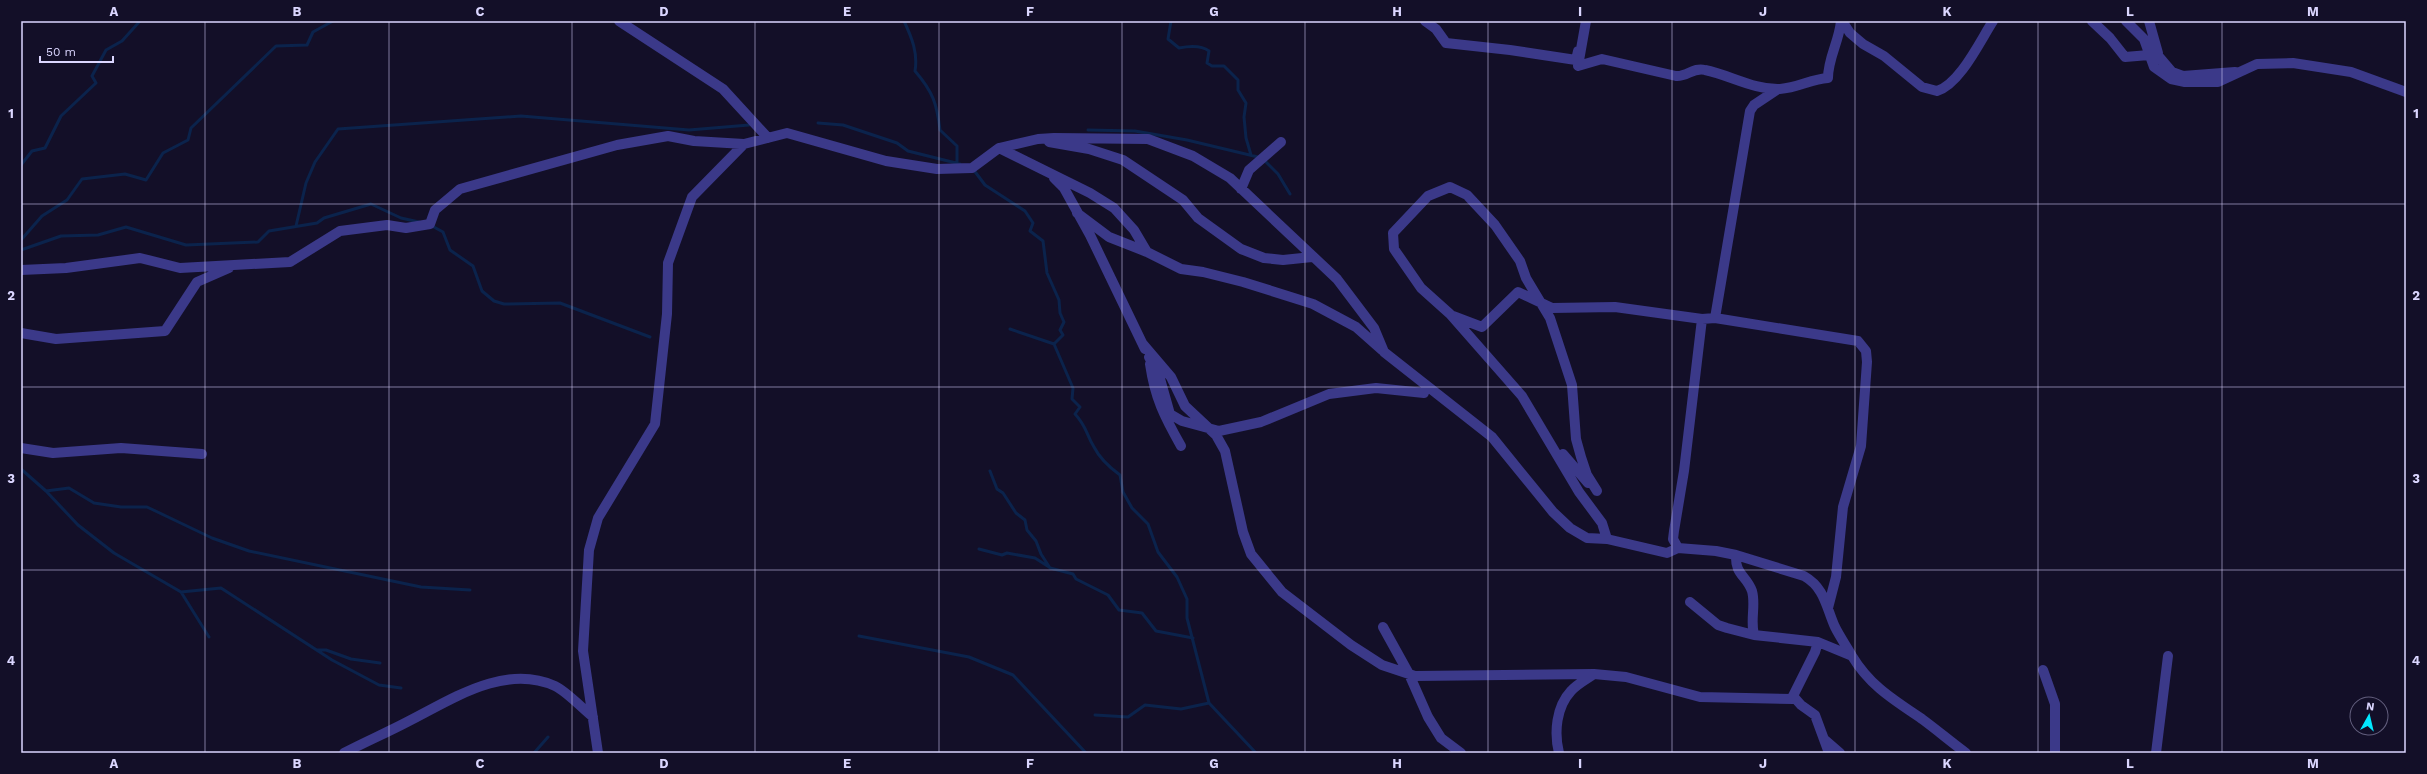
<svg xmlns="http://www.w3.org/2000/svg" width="2427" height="774" font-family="'Work Sans',sans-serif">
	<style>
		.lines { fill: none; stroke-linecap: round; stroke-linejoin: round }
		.stream { stroke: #0b234c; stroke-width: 3 }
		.street { stroke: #3b3989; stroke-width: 10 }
		.grid { fill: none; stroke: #dbd6ff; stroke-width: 1; stroke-opacity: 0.55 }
		.neatline { fill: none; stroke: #dbd6ff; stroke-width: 1.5 }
		.grid-label { font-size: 13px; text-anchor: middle; font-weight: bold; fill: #dbd6ff }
	</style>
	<rect width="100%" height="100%" fill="#130f28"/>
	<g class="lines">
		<path class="stream" d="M 904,21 C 912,38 918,53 915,71 C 933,92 937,104 940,130 L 957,146 L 957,163
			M 1171,21 L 1168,39 L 1179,48 C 1189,46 1201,45 1209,51 L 1207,63 L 1212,66 L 1224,66 L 1238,80 L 1238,90 L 1246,103 L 1244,117 L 1246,138 L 1251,155
			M 818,123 L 843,125 L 897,143 L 908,151 L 960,164
			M 1088,130 L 1135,131 L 1187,140 L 1258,157
			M 1266,162 L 1278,174 L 1290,194
			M 21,165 L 32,151 L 45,148 L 61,116 L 96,83 L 92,76 L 106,50 L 122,41 L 140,21
			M 973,169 L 985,185 L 1025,211 L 1033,223 L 1030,231 L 1043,241 L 1047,273 L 1059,300 L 1060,313 L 1064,322 L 1060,330 L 1063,335 L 1054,344
			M 296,226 L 306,183 L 315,162 L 338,129 L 521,116 L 689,130 L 749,125
			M 432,226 L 443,232 L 450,250 L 473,266 L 482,291 L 494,301 L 504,304 L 560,303 L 650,337
			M 21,240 L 42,216 L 67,200 L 82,179 L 125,174 L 146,180 L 163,153 L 188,140 L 191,128 L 276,46 L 307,45 L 313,32 L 333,21
			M 21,250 L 61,236 L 98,235 L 126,227 L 186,245 L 258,242 L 269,231 L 317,223 L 324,218 L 371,204 L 401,218 L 419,222
			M 1010,329 L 1054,344 L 1073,388 L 1072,399 L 1080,407 L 1075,414 C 1087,427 1086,434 1094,447 C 1100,459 1109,467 1120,475 L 1123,492 L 1132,508 L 1148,524 L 1158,552 L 1177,577 L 1187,599 L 1187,618 L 1209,703
			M 21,469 L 46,491 L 78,525 L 114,553 L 181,592 L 209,637
			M 990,471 L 997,489 L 1003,493 L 1016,513 L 1025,520 L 1027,530 L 1036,541 L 1041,554 L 1050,568 L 1073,574 L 1076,579 L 1108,595 L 1119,610 L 1142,613 L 1156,631 L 1193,638
			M 46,491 L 69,488 L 94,503 L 121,507 L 147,507 L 212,538 L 249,551 L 421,587 L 470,590
			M 979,549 L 1002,555 L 1007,553 L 1035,558 L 1049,567
			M 181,592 L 221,588 L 332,660 L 379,685 L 401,688
			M 859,636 L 969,657 L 1013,675 L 1086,753
			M 318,650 L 326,650 L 351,659 L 380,663
			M 1095,715 L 1128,717 L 1145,705 L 1181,709 L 1209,703 L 1256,753
			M 534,753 L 548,737"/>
		<path class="street" d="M 619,21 L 723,89 L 768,138
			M 1425,21 L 1436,29 L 1446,43 L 1510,50 L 1576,60 L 1578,51
			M 1586,21 L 1578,66 L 1602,59 L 1676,76 C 1687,77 1693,67 1705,70 C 1730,75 1754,90 1780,89 C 1798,88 1811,79 1828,78 C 1828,58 1839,42 1841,21
			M 1842,21 L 1850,33 L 1863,44 L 1884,56 L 1922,87 L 1937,91 C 1960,84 1980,41 1993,21
			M 2092,21 L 2110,38 L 2125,57 L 2149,55
			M 2126,21 L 2144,39 L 2154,67 L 2171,79 L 2185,82 L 2218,82 L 2257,64 L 2293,63 L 2351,72 L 2406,92
			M 2149,21 L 2158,53
			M 2149,45 L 2172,72 L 2183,76 L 2235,72
			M 1049,142 L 1089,149 L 1123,160 L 1183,200 L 1198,218 L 1241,249 L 1264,258 L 1283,260 L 1312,257
			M 999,148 L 1038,139 L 1054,138 L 1148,139 L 1193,156 L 1230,178 L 1337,279 L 1374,328 L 1384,352 L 1492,437 L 1553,512 L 1570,528 L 1587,538 L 1607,539 L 1667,553 L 1678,548 L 1716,551 L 1736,555 L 1804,576 C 1825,588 1826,607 1835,627 C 1840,637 1847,647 1852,656 C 1870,686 1894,700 1922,719 C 1937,730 1951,742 1966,753
			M 1054,178 L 1064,188 L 1090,235 L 1145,349
			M 1241,189 L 1249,170 L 1281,142
			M 1147,252 L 1181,269 L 1203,272 L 1243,282 L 1313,304 L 1356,327 L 1382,350
			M 21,270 L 66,268 L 140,258 L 180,268 L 290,262 L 340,231 L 387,225 L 406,228 L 430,224 L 435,210 L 460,189 L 617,145 L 668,136 L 694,141 L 744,144
			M 1453,316 L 1482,327 L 1518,292 L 1552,308 L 1615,307 L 1702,319 L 1715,318 L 1858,341 L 1866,351 L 1867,362 L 1861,446 L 1843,507 L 1836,577 L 1828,608
			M 1715,318 L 1750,111 L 1754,105 L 1778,89
			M 21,333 L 56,339 L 165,331 L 197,282 L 229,268
			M 1142,343 L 1171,377 L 1185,406 L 1216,435 L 1225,451 L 1243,532 L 1251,554 L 1282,592 L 1351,645 L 1382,665 L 1415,676 L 1594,674
			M 1149,357 L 1159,375 L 1170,414 L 1182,421 L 1219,431 L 1261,422 L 1329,394 L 1376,388 L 1424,393
			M 1150,364 C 1155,398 1164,416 1181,446
			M 21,448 L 53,453 L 121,448 L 202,454
			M 1563,454 L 1588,483
			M 1597,491 L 1587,475 L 1581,457 L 1576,439 L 1572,385 L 1550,318 L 1526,278 L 1520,261 L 1495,225 L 1467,195 L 1450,187 L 1428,196 L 1393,233 L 1394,249 L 1421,288 L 1450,314 L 1522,396 L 1579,492 L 1602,523 L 1607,539
			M 1678,548 L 1673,539 L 1674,531 L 1684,471 L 1702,319
			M 1736,555 C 1735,575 1746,575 1752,591 C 1756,605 1750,620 1754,635
			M 1690,602 L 1718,625 L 1727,628 L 1754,635 L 1818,642 L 1852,656
			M 1383,627 L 1409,674 L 1428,717 L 1441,738 L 1461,753
			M 1818,642 L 1815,652 L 1793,696 L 1801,705 L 1815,715 L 1829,753
			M 2043,670 L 2055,704 L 2055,753
			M 1825,740 L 1840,753
			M 344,753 C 365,742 386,733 407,722 C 451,700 504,663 555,686 C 566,691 583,709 593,717
			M 598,753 L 583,651 L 589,550 L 598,518 L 655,424 L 667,314 L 668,263 L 692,197 L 744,144 L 787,133 L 886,161 L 937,169 L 972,168 L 999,148 L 1090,193 L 1114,208 L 1134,230 L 1147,252 L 1109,237 L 1077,213
			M 1559,753 C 1554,733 1556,707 1571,691 C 1577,684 1587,679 1594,674 L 1626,677 L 1700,697 L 1793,699
			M 2156,753 L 2168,656"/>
	</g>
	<path class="grid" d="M 205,21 L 205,753M 389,21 L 389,753M 572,21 L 572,753M 755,21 L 755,753M 939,21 L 939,753M 1122,21 L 1122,753M 1305,21 L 1305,753M 1488,21 L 1488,753M 1672,21 L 1672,753M 1855,21 L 1855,753M 2038,21 L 2038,753M 2222,21 L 2222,753M 21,204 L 2406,204M 21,387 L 2406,387M 21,570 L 2406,570"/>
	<rect width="2427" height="774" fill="none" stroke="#130f28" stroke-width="44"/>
	<g transform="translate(2369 716) rotate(8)"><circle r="19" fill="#130f28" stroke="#635f7e"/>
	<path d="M0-3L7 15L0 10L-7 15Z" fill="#02e8ff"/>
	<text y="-6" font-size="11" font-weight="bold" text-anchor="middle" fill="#dbd6ff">N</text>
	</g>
	<path d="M40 56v6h73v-6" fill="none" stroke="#dbd6ff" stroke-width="2"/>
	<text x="46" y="56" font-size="12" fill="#dbd6ff" stroke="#130f28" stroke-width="3" paint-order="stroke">50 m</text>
	<rect x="22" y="22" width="2383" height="730" class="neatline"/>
	<g class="grid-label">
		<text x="114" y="16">A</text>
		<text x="297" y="16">B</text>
		<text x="480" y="16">C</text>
		<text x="664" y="16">D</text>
		<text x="847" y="16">E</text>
		<text x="1030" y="16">F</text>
		<text x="1214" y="16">G</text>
		<text x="1397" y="16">H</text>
		<text x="1580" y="16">I</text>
		<text x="1763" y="16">J</text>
		<text x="1947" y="16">K</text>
		<text x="2130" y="16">L</text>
		<text x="2313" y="16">M</text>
		<text x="11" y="118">1</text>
		<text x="2416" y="118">1</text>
		<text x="11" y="300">2</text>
		<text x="2416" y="300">2</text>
		<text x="11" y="483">3</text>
		<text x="2416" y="483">3</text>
		<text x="11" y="665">4</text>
		<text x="2416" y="665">4</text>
		<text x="114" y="768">A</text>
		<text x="297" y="768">B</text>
		<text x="480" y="768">C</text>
		<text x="664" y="768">D</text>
		<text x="847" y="768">E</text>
		<text x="1030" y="768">F</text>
		<text x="1214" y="768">G</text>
		<text x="1397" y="768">H</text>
		<text x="1580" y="768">I</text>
		<text x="1763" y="768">J</text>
		<text x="1947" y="768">K</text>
		<text x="2130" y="768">L</text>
		<text x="2313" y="768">M</text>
	</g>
</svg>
